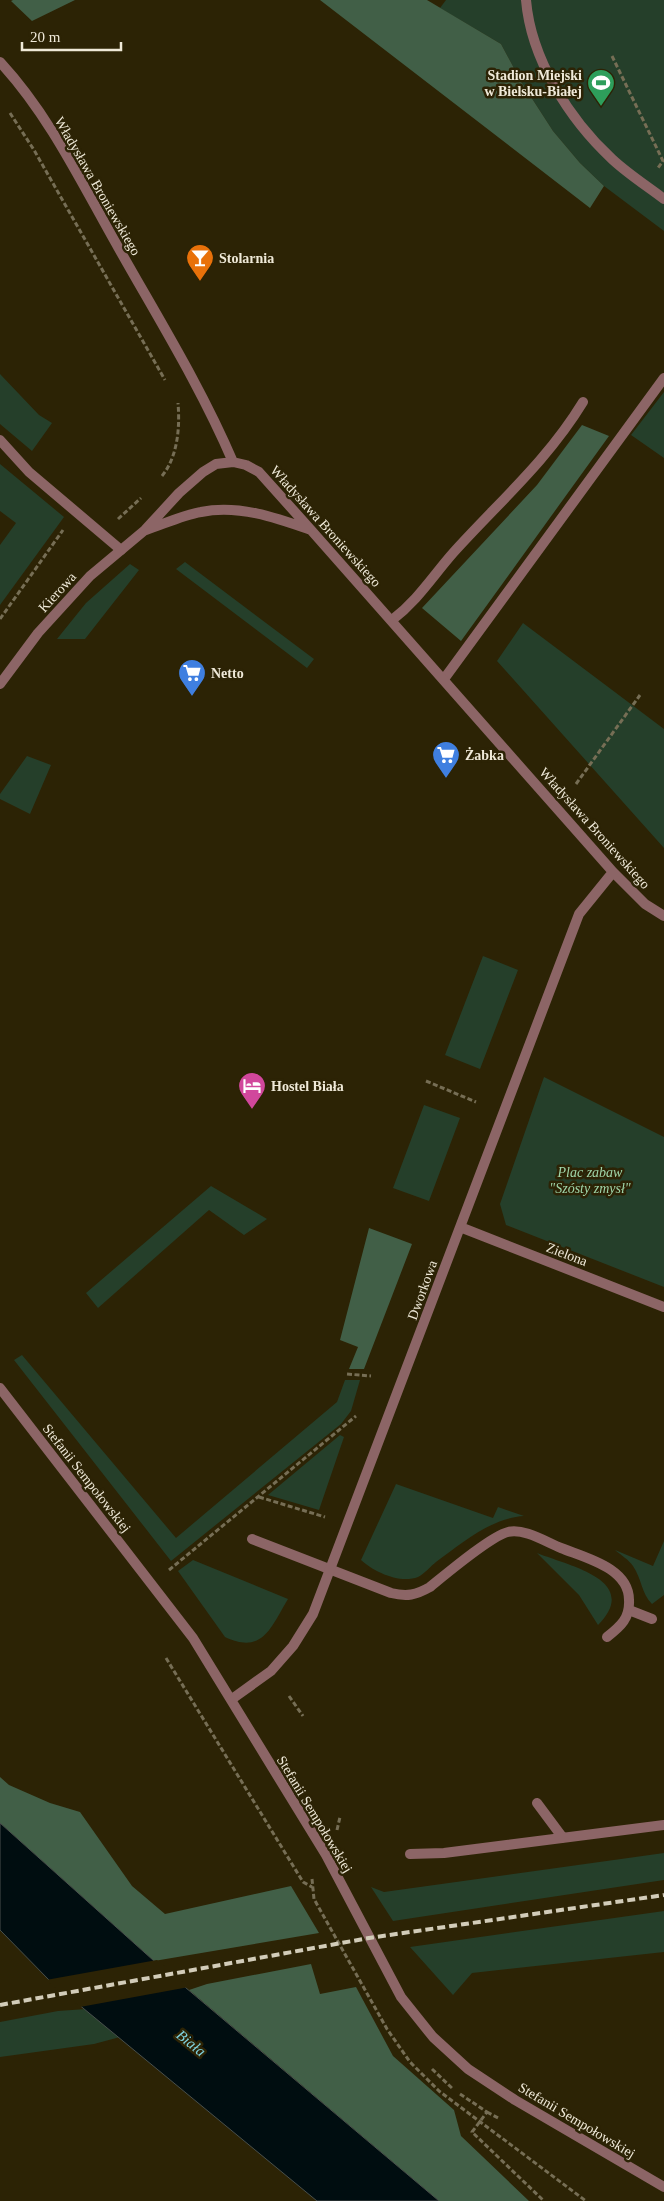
<svg xmlns="http://www.w3.org/2000/svg" width="664" height="2201" font-family="'Times New Roman',serif">
	<style>
		.green { fill: #253f2a }
		.forest { fill: #415f47 }
		.water { fill: #000d10; stroke: #484f4c }
		.pier { fill: #2c2305 }
		.lines { fill: none; stroke-linecap: round; stroke-linejoin: round }
		.path { stroke: #766e55; stroke-width: 3; stroke-dasharray: 5 2.5; stroke-linecap: butt }
		.lane { stroke: #8c6566; stroke-width: 10 }
		.street { stroke: #8c6566; stroke-width: 10 }
		.rail { stroke: #d2ccb9; stroke-width: 4; stroke-dasharray: 8 4; stroke-linecap: butt }
		.labels { text-anchor: middle; stroke-width: 5; stroke-linejoin: round; paint-order: stroke }
		.poi-label { font-size: 14px; font-weight: bold; fill: #efe9d8; stroke: #2c2305; text-anchor: start }
		.street-label { font-size: 14px; fill: #efe9d8; stroke: #2c2305 }
		.park-label { font-size: 14px; font-style: italic; fill: #9fd5a9; stroke: #2c2305 }
		.water-label { font-size: 15px; font-style: italic; fill: #80d3e0; stroke: #2c2305 }
	</style>
	<rect width="100%" height="100%" fill="#2c2305"/>
	<path class="green" d="M 446,0 L 664,0 L 664,231 L 604,186 L 580,163 L 553,131 L 522,83 L 501,44 L 440,8 Z
		M 0,374 L 39,415 L 52,423 L 32,451 L 0,424 Z
		M 664,392 L 664,458 L 631,435 Z
		M 0,464 L 64,517 L 0,605 L 0,545 L 16,523 L 0,511 Z
		M 185,562 L 314,659 L 307,668 L 176,569 Z
		M 130,564 L 139,570 L 85,639 L 57,639 L 86,603 Z
		M 523,623 L 664,729 L 664,848 L 497,661 Z
		M 27,756 L 51,765 L 30,814 L 0,799 L 0,794 Z
		M 483,956 L 518,970 L 480,1069 L 445,1055 Z
		M 544,1077 L 664,1137 L 664,1287 L 506,1225 L 500,1204 Z
		M 424,1105 L 460,1118 L 429,1201 L 393,1188 Z
		M 211,1186 L 267,1219 L 244,1235 L 209,1210 L 98,1308 L 86,1293 Z
		M 22,1355 L 176,1538 L 337,1402 L 345,1380 L 360,1380 L 351,1411 L 341,1424 L 171,1561 L 14,1360 Z
		M 340,1435 L 344,1437 L 319,1510 L 268,1495 Z
		M 396,1484 L 493,1518 L 498,1507 L 524,1516 C 491,1518 462,1543 436,1562 C 431,1566 424,1574 418,1577 C 400,1584 374,1572 361,1560 Z
		M 664,1541 L 664,1595 L 652,1604 C 641,1593 642,1579 633,1566 C 629,1560 621,1555 615,1550 L 653,1566 Z
		M 537,1553 C 569,1566 642,1580 598,1625 L 579,1595 Z
		M 193,1560 L 288,1599 C 271,1627 263,1655 225,1637 L 178,1571 Z
		M 664,1853 L 664,1880 L 393,1921 L 371,1887 L 384,1892 Z
		M 664,1911 L 664,1952 L 472,1973 L 453,1995 L 410,1947 Z
		M 86,2009 L 120,2037 L 94,2044 L 0,2057 L 0,2022 L 58,2011 Z"/>
	<path class="forest" d="M 13,0 L 75,0 L 32,21 L 11,1 Z
		M 320,0 L 427,0 L 501,44 L 522,83 L 553,131 L 580,163 L 604,186 L 590,208 Z
		M 582,425 L 609,436 L 461,641 L 422,608 L 537,485 Z
		M 369,1228 L 412,1244 L 364,1369 L 349,1369 L 358,1347 L 340,1340 Z
		M 0,1777 L 9,1785 L 50,1803 L 80,1812 L 132,1886 L 165,1914 L 291,1886 L 319,1933 L 154,1961 L 0,1823 Z
		M 311,1964 L 320,1994 L 356,1987 L 393,2056 L 454,2110 L 461,2136 L 529,2201 L 439,2201 L 189,1990 L 207,1984 Z"/>
	<path class="water" d="M 0,1823 L 154,1961 L 439,2201 L 317,2201 L 49,1980 L 0,1930 Z"/>
	<path class="pier" d="M 157,1960 L 189,1987 L 80,2007 L 46,1980 Z"/>
	<g class="lines">
		<path class="path" d="M 612,56 L 663,161 L 658,168
			M 10,113 L 34,150 L 165,380
			M 162,476 C 178,456 180,427 178,403
			M 118,519 L 141,498
			M 0,619 L 63,530
			M 576,784 L 640,695
			M 426,1081 L 476,1102
			M 347,1374 L 371,1376
			M 259,1497 L 325,1517
			M 169,1570 L 356,1416
			M 166,1658 L 303,1882 L 312,1887
			M 289,1696 L 303,1716
			M 337,1830 L 340,1817
			M 312,1879 L 314,1899 L 387,2029 L 410,2062 L 439,2091 L 586,2201
			M 432,2069 L 453,2089
			M 460,2094 L 487,2112 L 472,2132 L 544,2201
			M 487,2112 L 500,2119"/>
		<path class="lane" d="M 526,0 C 531,59 569,119 612,159 C 628,174 647,186 664,199
			M 0,440 L 29,472 L 121,550
			M 392,620 C 418,600 432,577 453,553 C 499,502 547,461 583,402
			M 444,679 L 664,378
			M 252,1539 L 391,1593 C 407,1597 416,1595 430,1587 C 446,1574 491,1536 508,1532 C 524,1528 546,1542 561,1548 C 586,1558 629,1568 629,1600 C 630,1618 621,1626 607,1637
			M 629,1610 L 652,1619
			M 537,1803 L 563,1838
			M 410,1854 L 444,1853 L 664,1825"/>
		<path class="street" d="M 0,62 C 50,116 82,184 118,247 C 158,318 201,387 233,462
			M 146,530 C 164,524 183,515 201,512 C 238,504 277,518 311,530
			M 0,684 L 38,633 L 90,576 L 145,530 L 179,493 L 203,472 L 216,464 L 233,462 L 246,465 L 259,472 L 311,530 L 613,872 L 645,904 L 664,916
			M 460,1227 L 664,1307
			M 0,1388 L 193,1638 L 326,1855 L 401,1997 L 433,2037 L 468,2069 L 515,2100 L 664,2187
			M 232,1699 L 271,1671 L 293,1646 L 313,1614 L 579,914 L 613,872"/>
		<path class="rail" d="M 0,2005 L 369,1938 L 664,1895"/>
	</g>
	<defs>
		<symbol id="stadium-pin" viewBox="-11 -11 22 30"><path d="M0 17L-7.5 6A9.5 9.5 0 1 1 7.5 6Z" fill="#2e9e5b" stroke="#2c2305"/><path d="M0-5a6.5 5 0 1 0 0 10a6.5 5 0 1 0 0-10ZM-3.5-1.8h7v3.6h-7Z" fill="#fff"/></symbol>
		<symbol id="bar-pin" viewBox="-11 -11 22 30"><path d="M0 17L-7.5 6A9.5 9.5 0 1 1 7.5 6Z" fill="#e8710a" stroke="#2c2305"/><path d="M-6-5H6L.8 .8V4.5H3.5V6h-7V4.5H-.8V.8Z" fill="#fff"/></symbol>
		<symbol id="supermarket-pin" viewBox="-11 -11 22 30"><path d="M0 17L-7.5 6A9.5 9.5 0 1 1 7.5 6Z" fill="#3f7fe0" stroke="#2c2305"/><path d="M-6-5.5h2.5l.6 2H6L4.5 2H-2.5L-4.4-4H-6ZM-1.5 3.2a1.3 1.3 0 1 0 .1 0ZM3 3.2a1.3 1.3 0 1 0 .1 0Z" fill="#fff"/></symbol>
		<symbol id="hotel-pin" viewBox="-11 -11 22 30"><path d="M0 17L-7.5 6A9.5 9.5 0 1 1 7.5 6Z" fill="#d1479c" stroke="#2c2305"/><path d="M-6-4.5h1.5V1H6V5H4.5V3h-9V5H-6ZM-4 0a1.8 1.8 0 1 1 3.6 0ZM.5 0V-2.5h3Q6-2.5 6 0Z" fill="#fff"/></symbol>
	</defs>
	<g fill-rule="evenodd">
		<use href="#stadium-pin" x="585" y="67" width="32" height="43"/>
		<use href="#bar-pin" x="184" y="242" width="32" height="43"/>
		<use href="#supermarket-pin" x="176" y="657" width="32" height="43"/>
		<use href="#supermarket-pin" x="430" y="739" width="32" height="43"/>
		<use href="#hotel-pin" x="236" y="1070" width="32" height="43"/>
	</g>
	<g class="labels">
		<g class="poi-label">
			<text x="582" y="80" text-anchor="end">Stadion Miejski<tspan x="582" dy="16">w Bielsku-Białej</tspan></text>
			<text x="219" y="263">Stolarnia</text>
			<text x="211" y="678">Netto</text>
			<text x="465" y="760">Żabka</text>
			<text x="271" y="1091">Hostel Biała</text>
		</g>
		<g class="street-label">
			<text transform="translate(98 186) rotate(60)" y="5">Władysława Broniewskiego</text>
			<text transform="translate(326 526) rotate(48)" y="5">Władysława Broniewskiego</text>
			<text transform="translate(57 592) rotate(-48)" y="5">Kierowa</text>
			<text transform="translate(595 828) rotate(48)" y="5">Władysława Broniewskiego</text>
			<text transform="translate(567 1254) rotate(21)" y="5">Zielona</text>
			<text transform="translate(422 1290) rotate(-70)" y="5">Dworkowa</text>
			<text transform="translate(87 1478) rotate(52)" y="5">Stefanii Sempołowskiej</text>
			<text transform="translate(315 1814) rotate(59)" y="5">Stefanii Sempołowskiej</text>
			<text transform="translate(577 2120) rotate(31)" y="5">Stefanii Sempołowskiej</text>
		</g>
		<g class="park-label">
			<text x="590" y="1177">Plac zabaw<tspan x="590" dy="16">"Szósty zmysł"</tspan></text>
		</g>
		<g class="water-label">
			<text transform="translate(191 2043) rotate(39)" y="5">Biała</text>
		</g>
	</g>
	<path d="M22 42v8h99v-8" fill="none" stroke="#efe9d8" stroke-width="2.5"/>
	<text x="30" y="42" font-size="15" fill="#efe9d8" stroke="#2c2305" stroke-width="4" paint-order="stroke">20 m</text>
</svg>
